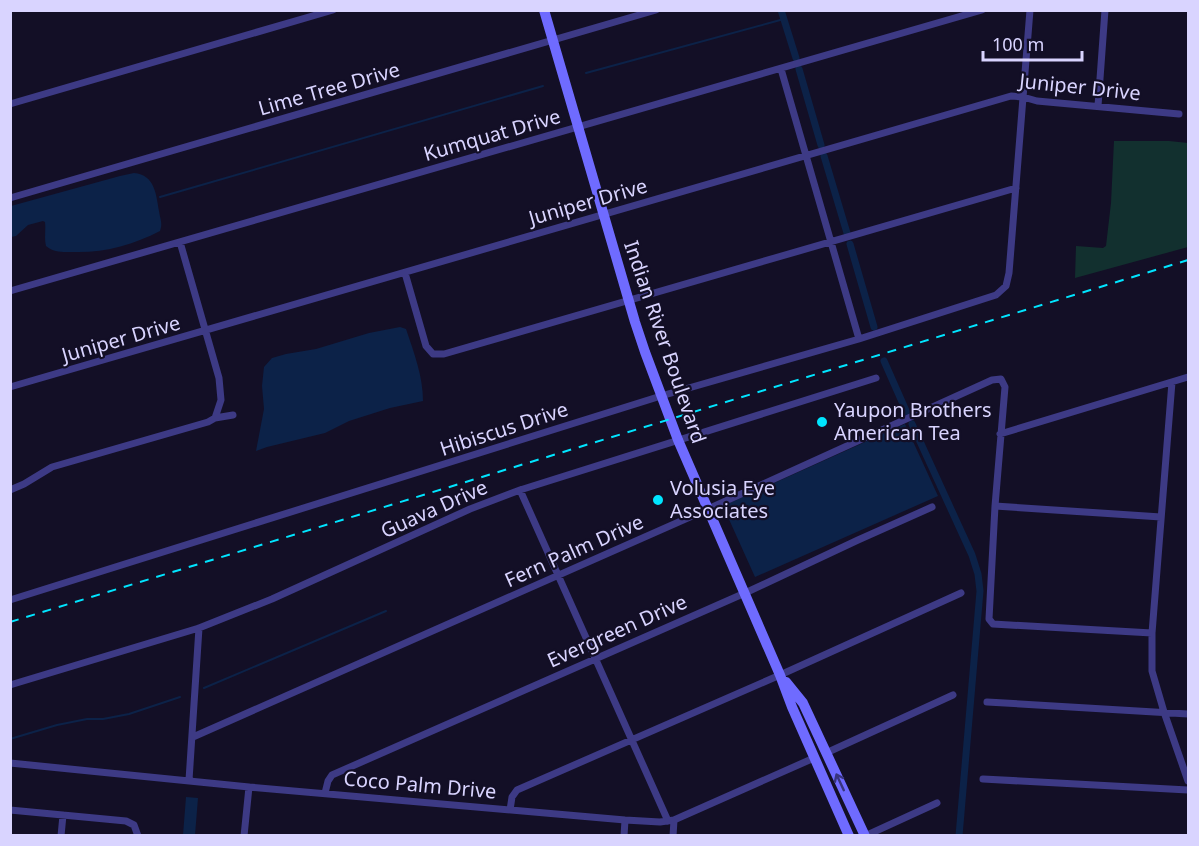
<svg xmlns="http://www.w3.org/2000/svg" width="1199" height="846" font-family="'Noto Sans',sans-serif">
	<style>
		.green { fill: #12302f }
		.water { fill: #0c2248 }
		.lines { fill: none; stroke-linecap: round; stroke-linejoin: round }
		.stream { stroke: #0c2248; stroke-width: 2 }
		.canal { stroke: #0c2248; stroke-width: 7 }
		.street { stroke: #3d3a85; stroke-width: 7 }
		.secondary { stroke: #6f6bff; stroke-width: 10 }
		.rail { stroke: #00e5ff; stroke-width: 2; stroke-dasharray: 9 8; stroke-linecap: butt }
		.oneway { stroke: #38347d }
		.poi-dot { fill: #00e5ff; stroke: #130f26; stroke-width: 2 }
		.labels { text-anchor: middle; stroke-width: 4.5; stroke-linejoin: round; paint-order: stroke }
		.street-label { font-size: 20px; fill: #d9d4ff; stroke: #130f26 }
		.poi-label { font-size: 20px; fill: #d9d4ff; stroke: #130f26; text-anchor: start }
	</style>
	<rect width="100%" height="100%" fill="#130f26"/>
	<path class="green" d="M 1114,141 L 1169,141 L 1188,143 L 1188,247 L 1075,278 L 1076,246 L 1103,248 L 1106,246 L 1111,203 Z"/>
	<path class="water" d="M 134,173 C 155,175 156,194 159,211 C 160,219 163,223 160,231 C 133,245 104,253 73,252 C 63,252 54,253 46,246 C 44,238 46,230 45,222 L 43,221 L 28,225 L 16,236 L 11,237 L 11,206 L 120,176 Z
		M 400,327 L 406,329 C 414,353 423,376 423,401 L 390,408 L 349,421 L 325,433 L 267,447 L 256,451 L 264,409 L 262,386 L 264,367 L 272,358 L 286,354 L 316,349 L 369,333 Z
		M 905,424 L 938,496 L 755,577 L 723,506 Z
		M 186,797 L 198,798 L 195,835 L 183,835 Z"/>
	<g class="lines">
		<path class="stream" d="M 586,73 L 784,19
			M 160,197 L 543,86
			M 204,688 L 386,611
			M 10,739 L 57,725 L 87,719 L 103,719 L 129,714 L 180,697"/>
		<path class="canal" d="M 781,10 L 796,58
			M 799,69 L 821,145
			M 824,156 L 847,233
			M 850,244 L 874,327
			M 884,361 L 907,413
			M 912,424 L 972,555 L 978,574 L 980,591 L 959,836"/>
		<path class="street" d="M 781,69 L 859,339
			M 10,104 L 333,10
			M 1098,106 L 1105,10
			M 10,198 L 656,10
			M 180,242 L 219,378 L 221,400 L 215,418
			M 405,273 L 426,346 L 433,354 L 444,354 L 1016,188
			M 10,291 L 982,10
			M 1172,382 L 1152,633 L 1152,671 L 1164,712 L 1188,781
			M 10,387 L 1011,96 L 1023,97 L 1037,101 L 1179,114
			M 1000,434 L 1188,377
			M 10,490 L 24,484 L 52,467 L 208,422 L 215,418 L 233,415
			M 520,490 L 668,821
			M 995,506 L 1161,517
			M 10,600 L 661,396 L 859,339 L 996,295 L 1006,286 L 1009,273 L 1030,10
			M 10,685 L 199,628 L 272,599 L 470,509 L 520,490 L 876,378
			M 987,702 L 1188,714
			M 193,737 L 708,509 L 992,380 L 1001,379 L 1005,387 L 995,506 L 989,619 L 993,624 L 1152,633
			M 826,753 L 953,695
			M 10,763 L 249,787 L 625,820 L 660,822 L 674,820 L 814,758
			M 983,779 L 1188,790
			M 189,780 L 199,628
			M 325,793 L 328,781 L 332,775 L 745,593 L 858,540 L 932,507
			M 10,810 L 126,821 L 134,825 L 138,836
			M 510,810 L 512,797 L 517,790 L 780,675 L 961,593
			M 61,836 L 63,815
			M 244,836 L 249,787
			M 624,836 L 625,820
			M 673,836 L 674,820
			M 865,836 L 937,803"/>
		<path class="secondary" d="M 544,10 L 635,322 L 645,352 L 678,440 L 780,675 L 792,707 L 849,836
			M 786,682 L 803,703 L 865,836"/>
		<path class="rail" d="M 10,622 L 1188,260"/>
	</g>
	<defs><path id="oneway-shaft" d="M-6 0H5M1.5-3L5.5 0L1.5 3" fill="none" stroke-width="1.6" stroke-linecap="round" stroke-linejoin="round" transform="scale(1.5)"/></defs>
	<use class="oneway" href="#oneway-shaft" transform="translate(840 782) rotate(-115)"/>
	<g class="poi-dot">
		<circle cx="822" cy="422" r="6"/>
		<circle cx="658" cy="500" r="6"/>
	</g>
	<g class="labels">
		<g class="street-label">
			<text transform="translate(1080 87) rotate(6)" y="7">Juniper Drive</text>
			<text transform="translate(329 89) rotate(-16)" y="7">Lime Tree Drive</text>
			<text transform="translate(492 135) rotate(-16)" y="7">Kumquat Drive</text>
			<text transform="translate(588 202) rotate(-16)" y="7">Juniper Drive</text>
			<text transform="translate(121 339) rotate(-16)" y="7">Juniper Drive</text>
			<text transform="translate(665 342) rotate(71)" y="7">Indian River Boulevard</text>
			<text transform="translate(504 429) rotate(-18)" y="7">Hibiscus Drive</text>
			<text transform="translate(434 509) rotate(-24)" y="7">Guava Drive</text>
			<text transform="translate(574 551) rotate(-24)" y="7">Fern Palm Drive</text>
			<text transform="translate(617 631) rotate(-24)" y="7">Evergreen Drive</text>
			<text transform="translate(420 785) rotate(5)" y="7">Coco Palm Drive</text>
		</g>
		<g class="poi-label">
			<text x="834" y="417">Yaupon Brothers<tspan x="834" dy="23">American Tea</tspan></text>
			<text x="670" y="495">Volusia Eye<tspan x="670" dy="23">Associates</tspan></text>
		</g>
	</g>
	<rect width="1199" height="846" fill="none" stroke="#d9d4ff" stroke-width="24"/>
	<path d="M983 51v9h99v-9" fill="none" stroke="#d9d4ff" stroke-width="3"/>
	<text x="992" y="51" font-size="18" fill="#d9d4ff" stroke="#130f26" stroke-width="4.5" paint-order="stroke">100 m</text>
</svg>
